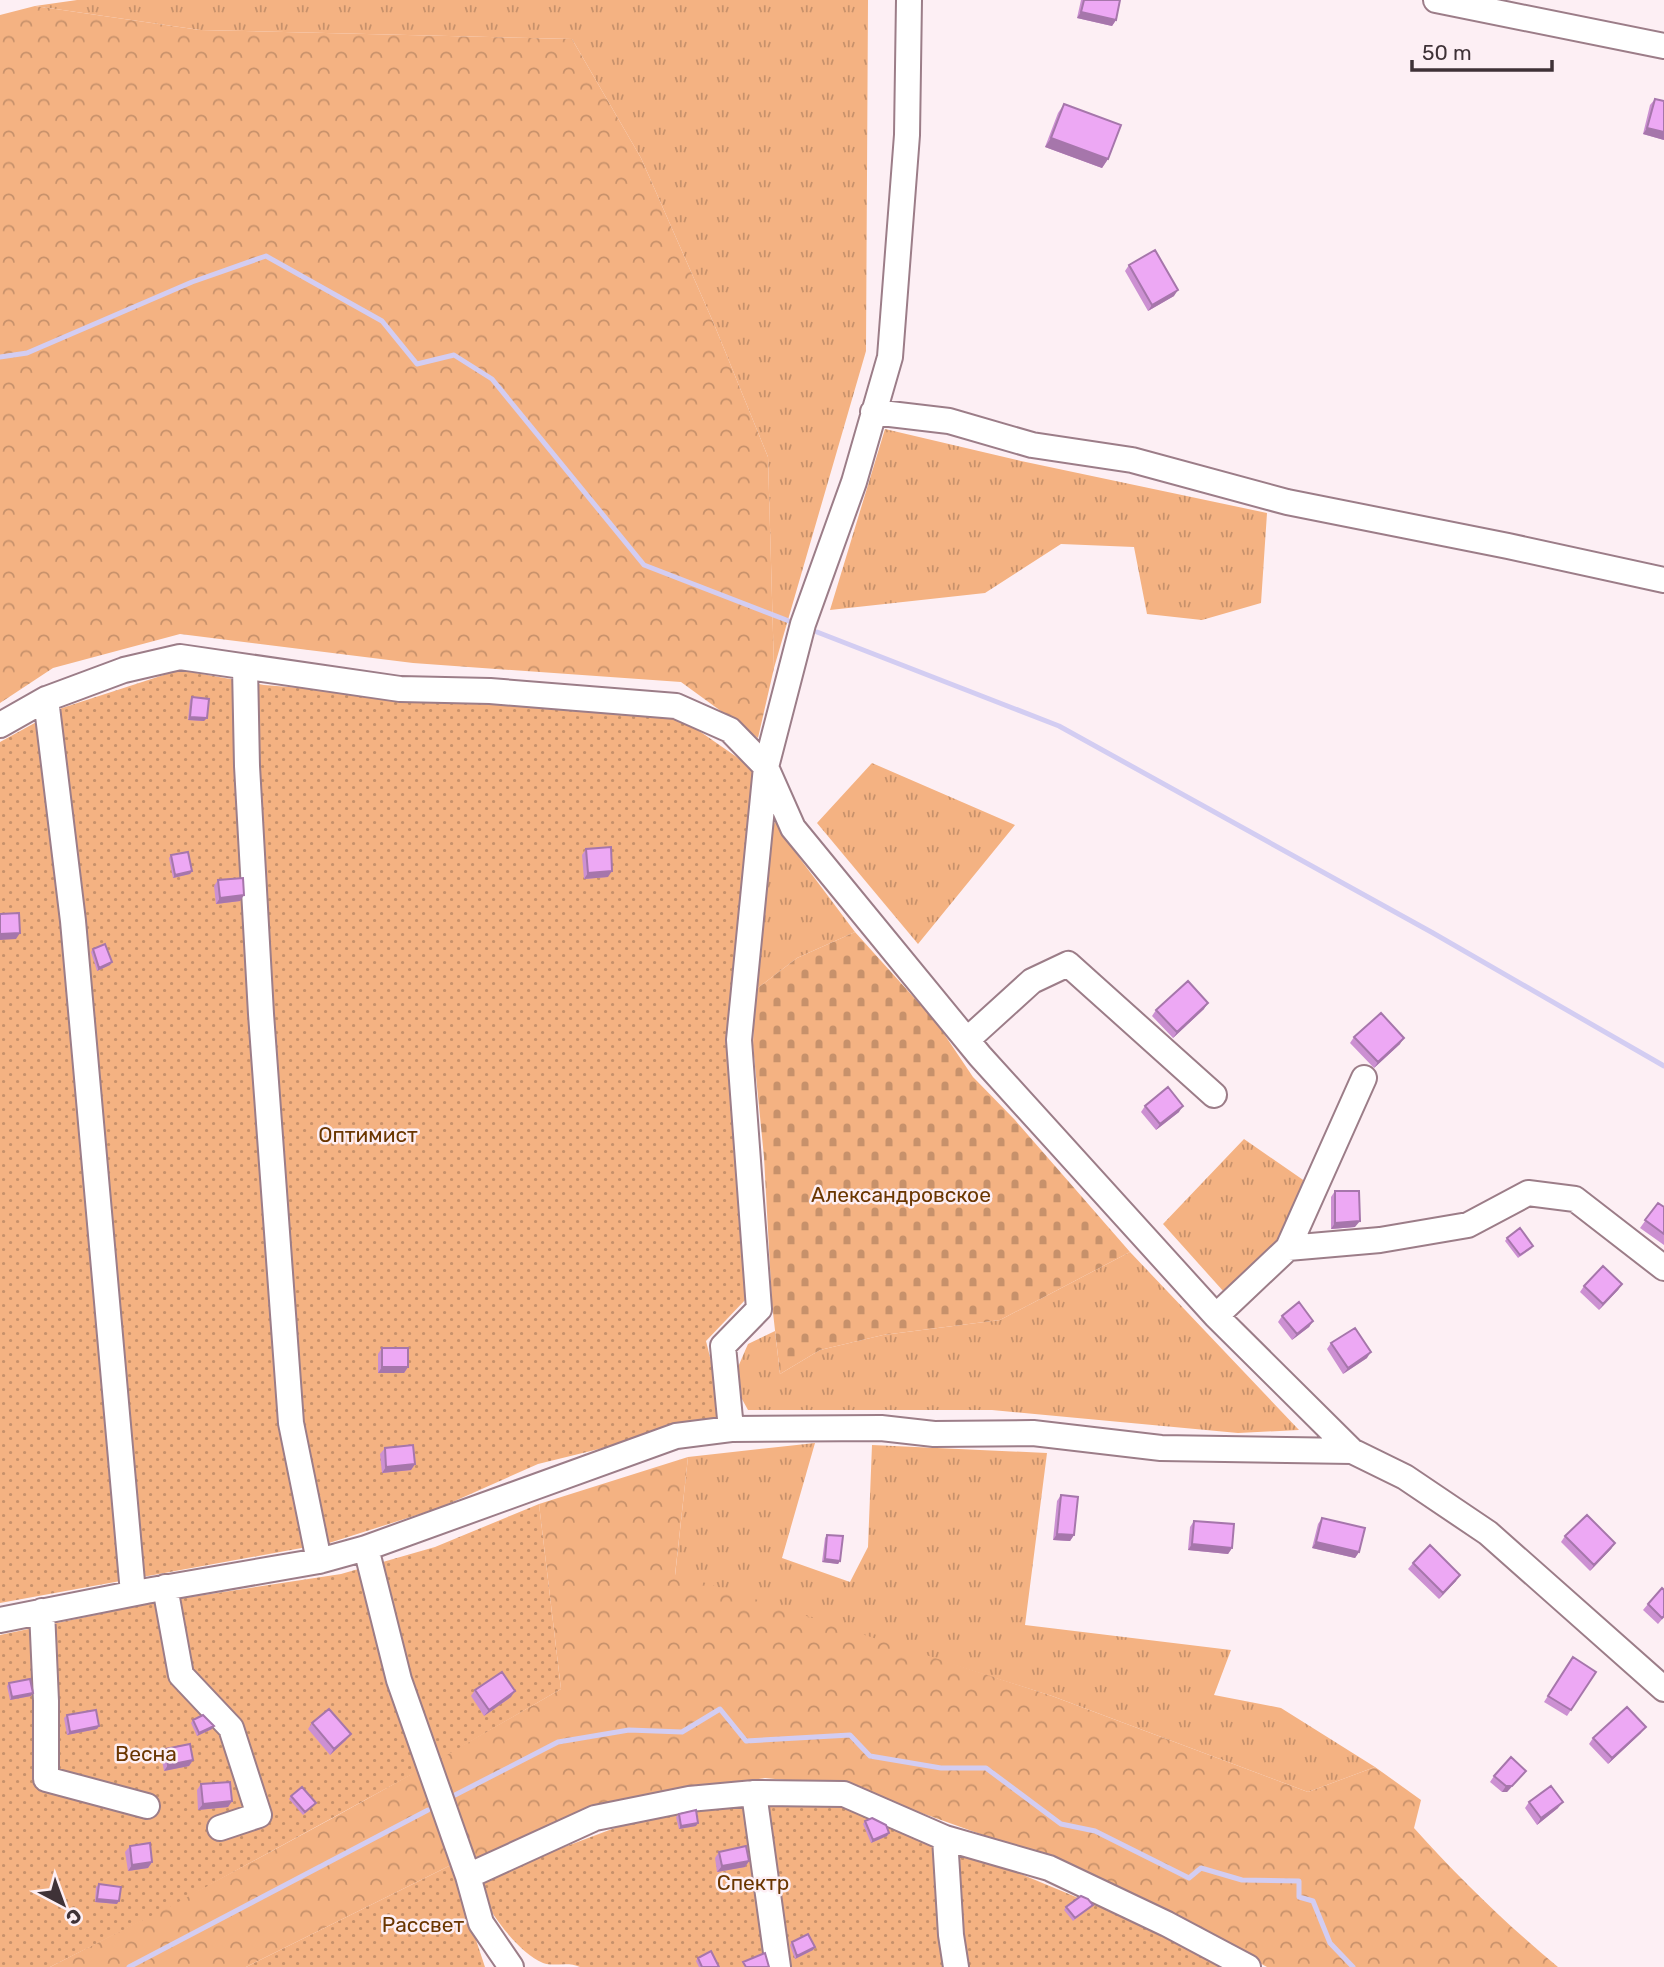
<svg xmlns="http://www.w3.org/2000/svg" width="1664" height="1967" font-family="Rubik,sans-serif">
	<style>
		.grass { fill: url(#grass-tufts) }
		.forest { fill: url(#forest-crowns) }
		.cemetery { fill: url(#cemetery-stones) }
		.garden { fill: url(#garden-dots) }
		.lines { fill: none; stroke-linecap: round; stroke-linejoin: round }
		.stream { stroke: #d3cdf2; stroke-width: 5 }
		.minor-casing { stroke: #9c7d88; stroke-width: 28 }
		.minor { stroke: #fff; stroke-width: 24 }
		.wall { fill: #cc90d2 }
		.shaded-wall { fill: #a676ab }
		.building { fill: #eda8f4; stroke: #a676ab; stroke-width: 2 }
		.labels { text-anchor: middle; stroke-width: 5; stroke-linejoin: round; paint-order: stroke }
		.park-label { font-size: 21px; fill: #6a3600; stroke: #fdeff4 }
	</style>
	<defs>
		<pattern id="grass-tufts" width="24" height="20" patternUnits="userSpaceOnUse" patternTransform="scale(1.75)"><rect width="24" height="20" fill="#f4b282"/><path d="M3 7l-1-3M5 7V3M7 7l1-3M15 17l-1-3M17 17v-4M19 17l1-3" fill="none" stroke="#c7916b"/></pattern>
		<pattern id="forest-crowns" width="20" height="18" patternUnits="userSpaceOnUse" patternTransform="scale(1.75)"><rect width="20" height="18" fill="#f4b282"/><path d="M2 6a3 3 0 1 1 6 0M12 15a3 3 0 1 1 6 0" fill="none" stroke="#c7916b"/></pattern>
		<pattern id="cemetery-stones" width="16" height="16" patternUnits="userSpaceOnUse" patternTransform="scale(1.75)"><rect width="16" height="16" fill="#f4b282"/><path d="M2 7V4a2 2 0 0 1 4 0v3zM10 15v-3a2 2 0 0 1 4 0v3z" fill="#c7916b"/></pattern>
		<pattern id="garden-dots" width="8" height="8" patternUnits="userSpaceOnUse" patternTransform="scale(1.75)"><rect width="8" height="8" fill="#f4b282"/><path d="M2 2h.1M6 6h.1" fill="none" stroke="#c7916b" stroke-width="1.8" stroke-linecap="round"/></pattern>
	</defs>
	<rect width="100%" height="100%" fill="#fdeff4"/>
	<path class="grass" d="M 77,0 L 868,0 L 866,351 L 774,668 L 768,457 L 714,324 L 641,158 L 572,39 L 200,30 L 35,6 Z
		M 885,429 L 1021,461 L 1267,513 L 1261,603 L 1202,620 L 1147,614 L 1134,547 L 1061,544 L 985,593 L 830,610 Z
		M 872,763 L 1015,825 L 918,944 L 817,823 Z
		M 777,812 L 792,848 L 855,932 L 797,958 L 755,990 L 763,871 Z
		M 1244,1139 L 1309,1184 L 1286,1234 L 1224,1292 L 1163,1224 Z
		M 1130,1252 L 1299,1430 L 1238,1433 L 992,1410 L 748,1410 L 732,1381 L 748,1344 L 775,1331 L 780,1374 L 820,1350 L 883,1335 L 1000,1320 Z
		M 815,1443 L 782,1558 L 850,1582 L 868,1547 L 872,1445 L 1047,1453 L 1025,1625 L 1231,1650 L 1214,1695 L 1281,1708 L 1375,1767 L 1308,1792 L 1052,1696 L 675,1576 L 688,1457 Z"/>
	<path class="forest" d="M 35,6 L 200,30 L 572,39 L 641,158 L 714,324 L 768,457 L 774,668 L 758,738 L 681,682 L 413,663 L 180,634 L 53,668 L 0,703 L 0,15 Z
		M 688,1457 L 675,1575 L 678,1574 L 1052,1696 L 1308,1792 L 1375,1767 L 1421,1800 L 1414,1828 C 1459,1878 1506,1924 1558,1967 L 1267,1967 L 1175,1917 L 1053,1860 L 846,1786 L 765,1778 L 644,1795 L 471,1868 L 464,1855 L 451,1865 L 246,1967 L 50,1967 C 223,1880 393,1786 561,1689 L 539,1504 Z"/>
	<path class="cemetery" d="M 855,932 L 936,1022 L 973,1077 L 1015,1120 L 1130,1252 L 1000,1320 L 883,1335 L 820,1350 L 780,1374 L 772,1304 L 764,1157 L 753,1046 L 755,990 L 797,958 Z"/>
	<path class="garden" d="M 179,670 L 264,685 L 682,719 L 754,769 L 747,1298 L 706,1341 L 725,1418 L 538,1464 L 439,1508 L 329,1543 L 0,1603 L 0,742 L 62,708 Z
		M 539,1504 L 561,1689 L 440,1759 L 173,1905 L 50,1967 L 0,1967 L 0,1635 L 152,1603 L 341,1574 L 435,1547 Z
		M 848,1802 L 1165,1934 L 1231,1967 L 580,1967 C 568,1961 554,1967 543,1963 C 514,1950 488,1909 474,1881 L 673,1806 Z
		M 451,1865 L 485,1967 L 246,1967 Z"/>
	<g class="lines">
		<path class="stream" d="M 0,357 L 27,353 L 192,282 L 266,256 L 382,321 L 417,364 L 454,355 L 492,379 L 644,565 L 789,621
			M 817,632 L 1059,726 L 1433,933 L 1664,1066
			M 455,1795 L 558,1742 L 629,1730 L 682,1732 L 720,1709 L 746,1741 L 850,1735 L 870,1756 L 941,1768 L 986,1768 L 1061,1824 L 1095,1831 L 1189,1878 L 1201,1868 L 1242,1880 L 1299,1881 L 1299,1897 L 1313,1901 L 1330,1943 L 1353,1967
			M 129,1967 L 428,1810"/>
		<defs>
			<path id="minor" d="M 909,0 L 907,135 L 890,357 L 854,482 L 803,624 L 766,767 L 793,828 L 980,1056 L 1216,1316 L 1352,1451 L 1405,1477 L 1488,1533 L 1664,1689
				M 1436,0 L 1664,46
				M 873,412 L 949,421 L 1032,445 L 1132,460 L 1287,502 L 1508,546 L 1664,580
				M 245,667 L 247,766 L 261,1014 L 291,1423 L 319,1561
				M 46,699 L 73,921 L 133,1593
				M 0,725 L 46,699 L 124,670 L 180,657 L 400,689 L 490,691 L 676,706 L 730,730 L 766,767 L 739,1040 L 759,1309 L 723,1346 L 731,1429
				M 967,1040 L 1032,981 L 1068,964 L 1214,1095
				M 1288,1248 L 1380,1240 L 1468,1225 L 1528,1193 L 1575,1199 L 1664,1268
				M 1216,1316 L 1288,1248 L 1364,1078
				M 165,1587 L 181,1675 L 231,1728 L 259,1815 L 220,1828
				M 42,1611 L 46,1701 L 46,1779 L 147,1806
				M 0,1620 L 146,1591 L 319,1561 L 366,1548
				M 945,1838 L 951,1935 L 956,1967
				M 468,1876 L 595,1818 L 689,1799 L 754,1793
				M 511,1967 L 481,1923 L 468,1876 L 399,1680 L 366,1548 L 676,1436 L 731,1429 L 881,1428 L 934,1434 L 1033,1433 L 1161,1448 L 1352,1451
				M 778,1967 L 754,1793 L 844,1794 L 945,1838 L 1049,1868 L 1167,1924 L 1248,1967"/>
		</defs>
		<use href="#minor" class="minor-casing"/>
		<use href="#minor" class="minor"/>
	</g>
	<path class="wall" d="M 1081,0 L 1120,0 L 1116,20 L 1112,26 L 1077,18 Z
		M 1655,99 L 1664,140 L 1643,134 L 1650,105 Z
		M 1064,104 L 1108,159 L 1102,168 L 1045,147 L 1058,113 Z
		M 1129,265 L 1174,296 L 1148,311 L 1125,271 Z
		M 192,697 L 204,721 L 188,720 L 190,700 Z
		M 586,849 L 608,877 L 584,879 L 582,855 Z
		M 171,855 L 192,871 L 190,874 L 173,878 L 169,858 Z
		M 218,880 L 240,901 L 216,904 L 214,886 Z
		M 93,949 L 110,965 L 97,971 L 91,952 Z
		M 1204,1009 L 1173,1038 L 1152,1016 L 1156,1010 Z
		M 1354,1037 L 1400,1044 L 1374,1068 L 1350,1043 Z
		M 1145,1106 L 1179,1112 L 1156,1130 L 1141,1112 Z
		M 1335,1191 L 1355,1227 L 1331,1229 L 1331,1197 Z
		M 1658,1203 L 1664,1207 L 1664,1245 L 1640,1228 Z
		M 1507,1238 L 1533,1246 L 1531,1249 L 1518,1258 L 1505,1241 Z
		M 1622,1284 L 1618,1290 L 1599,1310 L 1580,1292 L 1584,1286 Z
		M 1282,1316 L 1313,1321 L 1309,1327 L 1292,1340 L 1278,1322 Z
		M 1331,1343 L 1367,1358 L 1343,1374 L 1327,1349 Z
		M 382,1348 L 408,1367 L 404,1373 L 378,1373 L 378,1354 Z
		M 385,1448 L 415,1464 L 411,1470 L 382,1473 L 380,1454 Z
		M 1061,1495 L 1074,1535 L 1070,1541 L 1053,1540 L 1057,1501 Z
		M 1322,1518 L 1359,1552 L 1355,1558 L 1312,1548 L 1318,1524 Z
		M 1194,1521 L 1232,1548 L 1228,1554 L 1188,1550 L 1190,1527 Z
		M 827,1535 L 840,1561 L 838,1564 L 822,1562 L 825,1538 Z
		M 1565,1536 L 1615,1543 L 1611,1549 L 1590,1571 L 1561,1542 Z
		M 1413,1563 L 1456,1581 L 1439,1599 L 1408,1569 Z
		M 1664,1590 L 1664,1617 L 1658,1624 L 1643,1610 L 1648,1604 Z
		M 1573,1657 L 1596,1672 L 1567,1716 L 1544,1702 Z
		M 9,1683 L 31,1696 L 10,1700 L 7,1686 Z
		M 475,1690 L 511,1697 L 484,1716 L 471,1696 Z
		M 67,1715 L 99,1726 L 97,1729 L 67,1735 L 64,1718 Z
		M 193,1720 L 212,1729 L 197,1736 L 191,1723 Z
		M 312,1723 L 346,1740 L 330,1755 L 308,1729 Z
		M 1641,1733 L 1608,1764 L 1589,1744 L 1593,1738 Z
		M 165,1749 L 193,1760 L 189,1766 L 164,1771 L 161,1755 Z
		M 1526,1771 L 1507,1792 L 1502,1792 L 1490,1782 L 1494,1776 Z
		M 201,1784 L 232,1801 L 228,1807 L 198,1810 L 197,1790 Z
		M 291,1796 L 316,1803 L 303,1815 L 289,1799 Z
		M 1529,1802 L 1558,1808 L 1537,1825 L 1525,1808 Z
		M 679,1814 L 696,1826 L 679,1829 L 676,1817 Z
		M 865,1821 L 889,1833 L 887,1836 L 871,1843 L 863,1824 Z
		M 130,1846 L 152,1862 L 148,1868 L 128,1871 L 125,1852 Z
		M 719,1852 L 749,1861 L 745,1867 L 717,1872 L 715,1858 Z
		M 99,1884 L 117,1904 L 95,1902 L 96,1887 Z
		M 1093,1905 L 1090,1908 L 1073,1921 L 1064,1910 L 1066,1907 Z
		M 792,1942 L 815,1947 L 813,1950 L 795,1959 L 790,1945 Z
		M 698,1958 L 719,1967 L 699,1967 L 696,1961 Z"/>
	<path class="shaded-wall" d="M 1081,12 L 1116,20 L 1112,26 L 1077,18 Z
		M 1647,128 L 1664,132 L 1664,140 L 1643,134 Z
		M 1051,138 L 1108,159 L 1102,168 L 1045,147 Z
		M 1178,290 L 1174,296 L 1148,311 L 1152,305 Z
		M 190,717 L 207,718 L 204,721 L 188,720 Z
		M 192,871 L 190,874 L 173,878 L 175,875 Z
		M 612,871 L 608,877 L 584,879 L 588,873 Z
		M 244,895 L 240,901 L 216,904 L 220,898 Z
		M 20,933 L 16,939 L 0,940 L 0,934 Z
		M 112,962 L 110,965 L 97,971 L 99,968 Z
		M 1208,1003 L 1204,1009 L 1173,1038 L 1177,1032 Z
		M 1404,1038 L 1400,1044 L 1374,1068 L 1378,1062 Z
		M 1183,1106 L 1179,1112 L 1156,1130 L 1160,1124 Z
		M 1360,1221 L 1355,1227 L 1331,1229 L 1335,1223 Z
		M 1622,1284 L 1618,1290 L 1599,1310 L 1603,1304 Z
		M 1313,1321 L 1309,1327 L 1292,1340 L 1297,1334 Z
		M 1371,1352 L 1367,1358 L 1343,1374 L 1348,1368 Z
		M 382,1367 L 408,1367 L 404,1373 L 378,1373 Z
		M 415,1464 L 411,1470 L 382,1473 L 386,1467 Z
		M 1057,1534 L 1074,1535 L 1070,1541 L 1053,1540 Z
		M 1316,1542 L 1359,1552 L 1355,1558 L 1312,1548 Z
		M 1615,1543 L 1611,1549 L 1590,1571 L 1594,1565 Z
		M 1192,1544 L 1232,1548 L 1228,1554 L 1188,1550 Z
		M 825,1559 L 840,1561 L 838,1564 L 822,1562 Z
		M 1460,1575 L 1456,1581 L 1439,1599 L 1443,1593 Z
		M 515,1691 L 511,1697 L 484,1716 L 489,1710 Z
		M 33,1693 L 31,1696 L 10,1700 L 12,1697 Z
		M 99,1726 L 97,1729 L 67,1735 L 70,1732 Z
		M 214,1726 L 212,1729 L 197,1736 L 199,1733 Z
		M 1646,1727 L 1641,1733 L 1608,1764 L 1612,1758 Z
		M 351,1734 L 346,1740 L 330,1755 L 334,1749 Z
		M 193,1760 L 189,1766 L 164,1771 L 168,1765 Z
		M 1526,1771 L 1507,1792 L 1502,1792 L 1506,1786 Z
		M 232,1801 L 228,1807 L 198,1810 L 203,1804 Z
		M 1563,1802 L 1558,1808 L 1537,1825 L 1541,1818 Z
		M 698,1823 L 696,1826 L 679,1829 L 681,1826 Z
		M 889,1833 L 887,1836 L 871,1843 L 873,1840 Z
		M 749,1861 L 745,1867 L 717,1872 L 722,1866 Z
		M 152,1862 L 148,1868 L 128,1871 L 132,1865 Z
		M 97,1899 L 119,1901 L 117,1904 L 95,1902 Z
		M 815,1947 L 813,1950 L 795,1959 L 797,1956 Z"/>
	<path class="building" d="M 1084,0 L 1120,0 L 1116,20 L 1081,12 Z
		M 1655,99 L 1664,101 L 1664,132 L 1647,128 Z
		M 1064,104 L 1121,125 L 1108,159 L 1051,138 Z
		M 1155,250 L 1178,290 L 1152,305 L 1129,265 Z
		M 192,697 L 209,699 L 207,718 L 190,717 Z
		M 611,847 L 612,871 L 588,873 L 586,849 Z
		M 188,852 L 192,871 L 175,875 L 171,855 Z
		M 243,878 L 244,895 L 220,898 L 218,880 Z
		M 19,913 L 20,933 L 0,934 L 0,914 Z
		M 105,944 L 112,962 L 99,968 L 93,949 Z
		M 1188,981 L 1208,1003 L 1177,1032 L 1156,1010 Z
		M 1381,1013 L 1404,1038 L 1378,1062 L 1354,1037 Z
		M 1168,1087 L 1183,1106 L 1160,1124 L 1145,1106 Z
		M 1335,1191 L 1359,1191 L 1360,1221 L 1335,1223 Z
		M 1658,1203 L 1664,1207 L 1664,1234 L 1645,1220 Z
		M 1520,1228 L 1533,1246 L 1520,1255 L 1507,1238 Z
		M 1603,1266 L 1622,1284 L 1603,1304 L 1584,1286 Z
		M 1299,1302 L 1313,1321 L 1297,1334 L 1282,1316 Z
		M 1355,1328 L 1371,1352 L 1348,1368 L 1331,1343 Z
		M 382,1348 L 408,1348 L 408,1367 L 382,1367 Z
		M 413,1445 L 415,1464 L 386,1467 L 385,1448 Z
		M 1061,1495 L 1078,1497 L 1074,1535 L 1057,1534 Z
		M 1587,1515 L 1615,1543 L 1594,1565 L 1565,1536 Z
		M 1322,1518 L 1365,1528 L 1359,1552 L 1316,1542 Z
		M 1194,1521 L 1234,1524 L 1232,1548 L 1192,1544 Z
		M 827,1535 L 843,1536 L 840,1561 L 825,1559 Z
		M 1430,1545 L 1460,1575 L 1443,1593 L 1413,1563 Z
		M 1662,1588 L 1664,1590 L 1664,1616 L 1662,1618 L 1648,1604 Z
		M 1573,1657 L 1596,1672 L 1571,1710 L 1548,1696 Z
		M 502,1672 L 515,1691 L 489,1710 L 475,1690 Z
		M 30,1679 L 33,1693 L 12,1697 L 9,1683 Z
		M 1627,1707 L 1646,1727 L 1612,1758 L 1593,1738 Z
		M 329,1709 L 351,1734 L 334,1749 L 312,1723 Z
		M 96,1710 L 99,1726 L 70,1732 L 67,1715 Z
		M 203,1715 L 214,1726 L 199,1733 L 193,1720 Z
		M 190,1744 L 193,1760 L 168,1765 L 165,1749 Z
		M 1511,1757 L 1526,1771 L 1512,1786 L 1506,1786 L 1494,1776 Z
		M 230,1782 L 232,1801 L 203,1804 L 201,1784 Z
		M 1551,1786 L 1563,1802 L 1541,1818 L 1529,1802 Z
		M 302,1787 L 316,1803 L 305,1812 L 291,1796 Z
		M 696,1810 L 698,1823 L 681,1826 L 679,1814 Z
		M 872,1818 L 886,1825 L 889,1833 L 873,1840 L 865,1821 Z
		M 150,1843 L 152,1862 L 132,1865 L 130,1846 Z
		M 746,1846 L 749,1861 L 722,1866 L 719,1852 Z
		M 99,1884 L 121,1887 L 119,1901 L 97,1899 Z
		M 1081,1896 L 1088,1899 L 1093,1905 L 1075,1918 L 1066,1907 Z
		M 808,1934 L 815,1947 L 797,1956 L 792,1942 Z
		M 711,1951 L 719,1967 L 702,1967 L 698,1958 Z
		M 765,1953 L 769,1967 L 746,1967 L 743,1962 Z"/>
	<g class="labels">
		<g class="park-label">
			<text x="368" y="1142">Оптимист</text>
			<text x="901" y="1202">Александровское</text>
			<text x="146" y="1761">Весна</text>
			<text x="753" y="1890">Спектр</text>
			<text x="423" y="1932">Рассвет</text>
		</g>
	</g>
	<g transform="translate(63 1904) rotate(139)" stroke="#fdeff4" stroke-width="5" paint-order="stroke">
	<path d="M0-5L12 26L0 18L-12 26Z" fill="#3f3237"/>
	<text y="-10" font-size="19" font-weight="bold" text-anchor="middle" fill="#3f3237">С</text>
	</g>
	<path d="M1412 60v10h140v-10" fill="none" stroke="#3f3237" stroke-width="3.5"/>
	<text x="1422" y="60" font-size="21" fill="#3f3237" stroke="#fdeff4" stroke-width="5" paint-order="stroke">50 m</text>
</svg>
